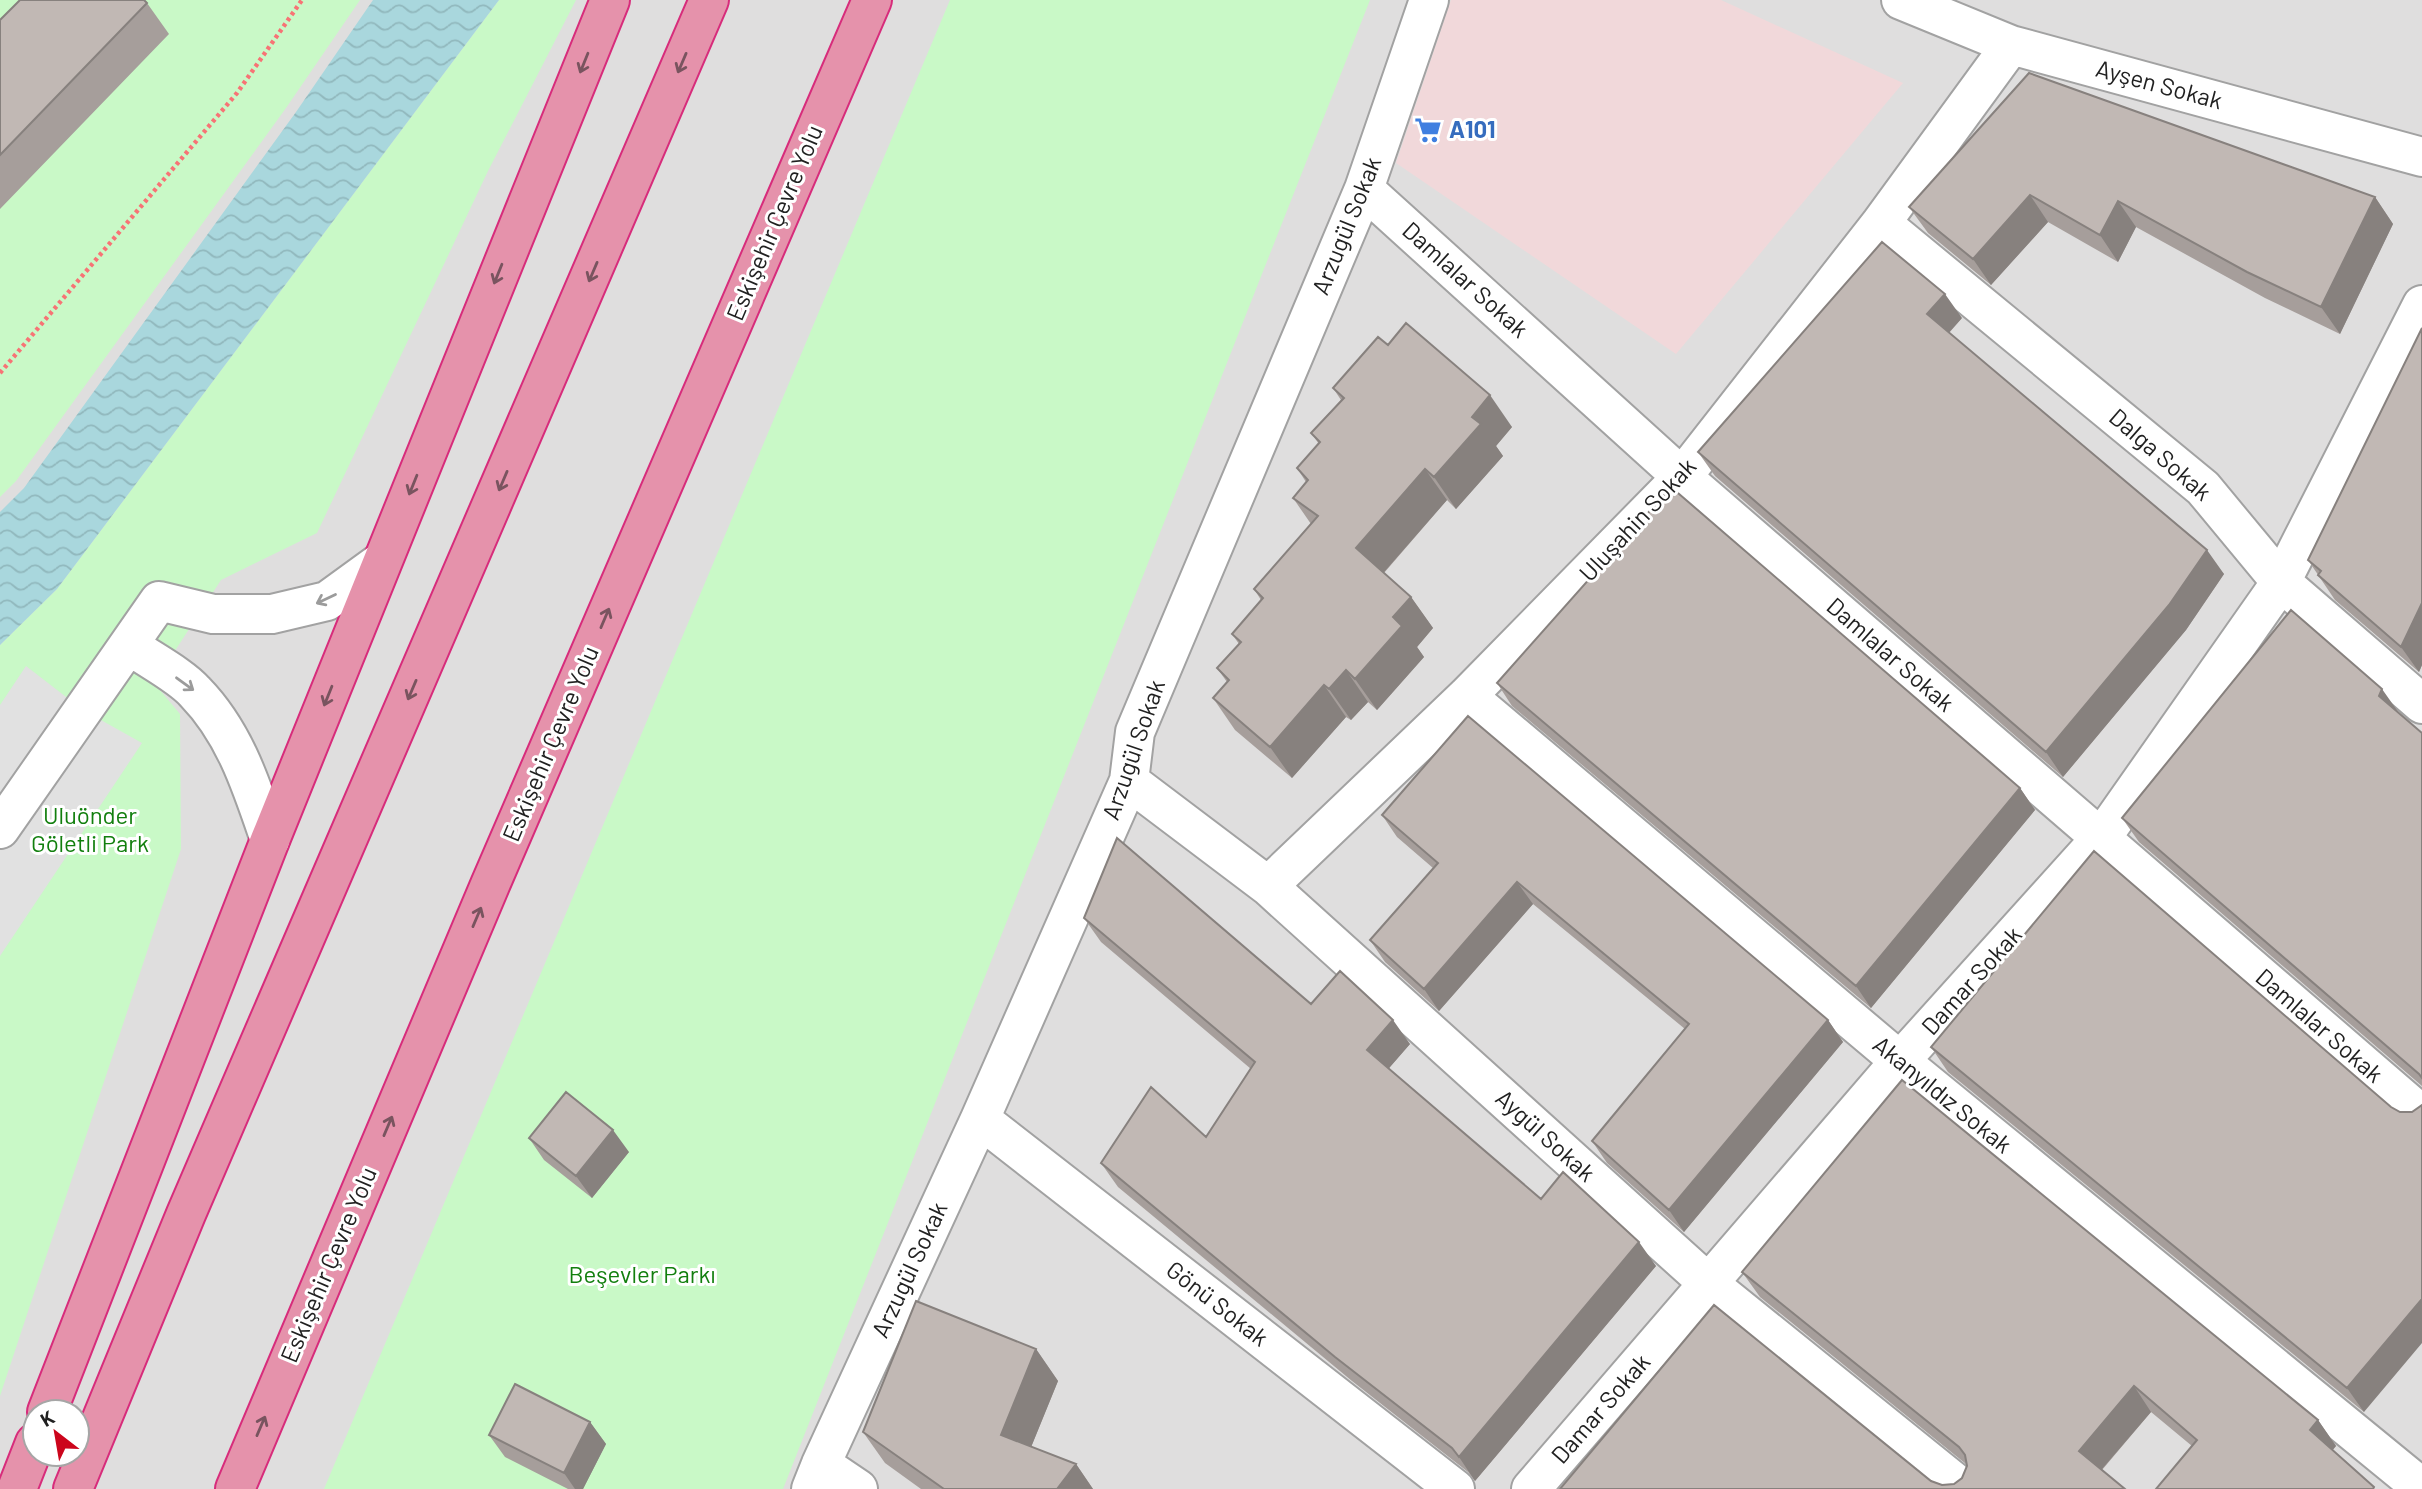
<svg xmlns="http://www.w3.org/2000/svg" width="2422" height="1489" font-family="Barlow,sans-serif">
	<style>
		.residential { fill: #dfdede; fill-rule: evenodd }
		.commercial { fill: #f1d8da }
		.park { fill: #c9f9c7 }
		.parking { fill: #e1e1e1 }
		.water { fill: url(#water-waves) }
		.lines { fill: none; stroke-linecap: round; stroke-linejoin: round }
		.minor-casing { stroke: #a2a2a2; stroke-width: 42 }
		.highway-casing { stroke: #d72c7b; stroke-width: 42 }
		.path { stroke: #f77375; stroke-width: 4.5; stroke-dasharray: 3.5 3.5; stroke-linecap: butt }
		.minor { stroke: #fff; stroke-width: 38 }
		.highway { stroke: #e592ab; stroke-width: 38 }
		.wall { fill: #a69e9b }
		.shaded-wall { fill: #87817e }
		.building { fill: #c1b8b4; stroke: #87817e; stroke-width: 2 }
		.oneway { stroke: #79545f }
		.oneway2 { stroke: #9b9b9b }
		.labels { text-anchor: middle; stroke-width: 6; stroke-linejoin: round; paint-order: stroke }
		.street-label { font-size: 24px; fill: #212121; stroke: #fff }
		.shop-label { font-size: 24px; font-weight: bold; fill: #366cbe; stroke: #fff; text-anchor: start }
		.park-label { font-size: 24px; fill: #127f0e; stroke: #fff }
	</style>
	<defs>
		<pattern id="water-waves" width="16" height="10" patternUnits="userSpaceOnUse" patternTransform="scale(1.75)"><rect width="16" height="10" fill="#a9d7dd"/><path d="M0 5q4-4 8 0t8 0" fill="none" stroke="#91b8bd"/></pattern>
	</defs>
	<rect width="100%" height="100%" fill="#f1ede7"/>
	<path class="residential" d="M 0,0 L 2422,0 L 2422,1489 L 0,1489 ZM 35,1412 L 77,1412 L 77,1454 L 35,1454 Z"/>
	<path class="commercial" d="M 1451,0 L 1721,0 L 1903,83 L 1676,354 L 1396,163 Z"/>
	<path class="park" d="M 0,0 L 360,0 L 286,108 L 16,481 L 0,497 Z
		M 499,0 L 576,0 L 488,171 L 317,533 L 221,580 L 154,683 L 180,714 L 181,849 L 0,1396 L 0,645 L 57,589 Z
		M 950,0 L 1370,0 L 783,1489 L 324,1489 Z"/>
	<path class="parking" d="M 26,666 L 83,710 L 142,743 L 0,956 L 0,705 Z"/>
	<path class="water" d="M 373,0 L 499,0 L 57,589 L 0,645 L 0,512 L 24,488 L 296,112 Z"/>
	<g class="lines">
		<defs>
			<path id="minor" d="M 1901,0 L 2011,45 L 2422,157
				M 1364,189 L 1682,477 L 2422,1115
				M 1881,223 L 2203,488 L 2281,582 L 2422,704
				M 129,645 C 148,659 180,675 195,692 C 235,733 252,787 270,840
				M 1467,696 L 1900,1061 L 2422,1488
				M 1129,781 L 1268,886 L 1709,1284 L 1963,1489
				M 0,829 L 159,601 L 213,614 L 272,614 L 327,601 L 382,561
				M 1268,886 L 1467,696 L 1682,477 L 1881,223 L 2011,45
				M 980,1119 L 1455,1489
				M 821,1464 L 858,1489
				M 811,1489 L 821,1464 L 980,1119 L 1129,781 L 1135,732 L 1364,189 L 1429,0
				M 1531,1489 L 1900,1061 L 2102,837 L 2281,582 L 2422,305"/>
			<path id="highway" d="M 47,1412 L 270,840 L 610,0
				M 17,1489 L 35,1443
				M 73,1489 L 186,1214 L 709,0
				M 235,1489 L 490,885 L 872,0"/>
		</defs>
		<use href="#minor" class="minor-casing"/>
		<use href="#highway" class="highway-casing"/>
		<path class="path" d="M 0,373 L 237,93 L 302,0"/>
		<use href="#minor" class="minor"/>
		<use href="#highway" class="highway"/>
	</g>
	<path class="wall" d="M 147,3 L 169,34 L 0,209 L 0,20 Z
		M 2029,73 L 2375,197 L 2393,224 L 2340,334 L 2265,298 L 2136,227 L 2118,262 L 2048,222 L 1991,285 L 1928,233 L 1909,207 Z
		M 1962,318 L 1949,333 L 2224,574 L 2186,630 L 2063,777 L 1715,476 L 1698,452 Z
		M 2422,328 L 2422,665 L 2419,672 L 2335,600 L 2308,560 Z
		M 1388,345 L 1512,427 L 1496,446 L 1503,456 L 1456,509 L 1447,500 L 1384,573 L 1411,597 L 1433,628 L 1417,647 L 1424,657 L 1377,710 L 1368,702 L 1351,720 L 1346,717 L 1292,778 L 1235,730 L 1213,698 L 1227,682 L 1217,668 L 1239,644 L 1232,634 L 1261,600 L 1254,589 L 1311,524 L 1293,498 L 1306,482 L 1297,468 L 1319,444 L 1311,433 L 1341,400 L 1333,388 Z
		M 1497,683 L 2020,788 L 2035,810 L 1871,1008 L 1512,706 Z
		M 2399,713 L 2422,733 L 2422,1086 L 2139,842 L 2122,818 Z
		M 1382,815 L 1828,1020 L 1843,1042 L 1684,1232 L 1607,1163 L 1592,1141 L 1685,1029 L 1533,904 L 1439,1011 L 1385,962 L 1370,940 L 1433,868 L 1397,837 Z
		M 1084,918 L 1311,1004 L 1410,1044 L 1388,1069 L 1541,1199 L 1656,1266 L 1475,1481 L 1468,1472 L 1352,1381 L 1118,1187 L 1101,1163 L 1206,1137 L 1251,1069 L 1101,942 Z
		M 1931,1047 L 2391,1107 L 2400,1112 L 2412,1112 L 2364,1412 L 1948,1072 Z
		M 529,1138 L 629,1152 L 592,1198 L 544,1160 Z
		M 1742,1272 L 2318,1420 L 2336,1446 L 2332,1450 L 2192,1446 L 2151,1412 L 2102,1470 L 2125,1489 L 1560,1489 L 1931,1481 L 1942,1485 L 1954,1484 L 1962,1478 L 1967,1466 L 1966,1464 L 1760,1297 Z
		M 1036,1349 L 1058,1381 L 1031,1447 L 1076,1464 L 1093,1489 L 921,1489 L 885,1463 L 863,1432 Z
		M 590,1422 L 606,1444 L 583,1489 L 568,1489 L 505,1457 L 489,1435 Z"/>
	<path class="shaded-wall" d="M 2030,195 L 2048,222 L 1991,285 L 1973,259 Z
		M 2375,197 L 2393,224 L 2340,334 L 2321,307 Z
		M 2118,201 L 2136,227 L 2118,262 L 2100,235 Z
		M 1945,294 L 1962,318 L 1944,338 L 1927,314 Z
		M 1490,395 L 1512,427 L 1496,446 L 1503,456 L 1456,509 L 1434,477 L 1472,417 Z
		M 1425,469 L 1447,500 L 1378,579 L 1356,548 Z
		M 2207,550 L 2224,574 L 2186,630 L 2063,777 L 2046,752 Z
		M 1411,597 L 1433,628 L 1417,647 L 1424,657 L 1377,710 L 1355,679 L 1393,617 Z
		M 2422,603 L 2422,665 L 2419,672 L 2401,647 Z
		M 1346,670 L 1368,702 L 1351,720 L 1329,689 Z
		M 1324,685 L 1346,717 L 1292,778 L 1270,747 Z
		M 2382,689 L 2399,713 L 2379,696 Z
		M 2020,788 L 2035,810 L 1871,1008 L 1856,986 Z
		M 1517,882 L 1533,904 L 1439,1011 L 1424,989 Z
		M 1393,1020 L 1410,1044 L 1384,1074 L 1367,1050 Z
		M 1828,1020 L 1843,1042 L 1684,1232 L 1669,1210 Z
		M 613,1130 L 629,1152 L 592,1198 L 576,1176 Z
		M 1639,1242 L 1656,1266 L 1475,1481 L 1459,1457 Z
		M 2422,1299 L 2422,1343 L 2364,1412 L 2347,1388 Z
		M 1036,1349 L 1058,1381 L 1023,1467 L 1001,1435 Z
		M 2134,1386 L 2151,1412 L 2096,1476 L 2079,1451 Z
		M 2318,1420 L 2336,1446 L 2328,1456 L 2310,1430 Z
		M 590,1422 L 606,1444 L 583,1489 L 575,1489 L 564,1473 Z
		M 1076,1464 L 1093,1489 L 1057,1489 Z"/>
	<path class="building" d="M 20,0 L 144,0 L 147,3 L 0,155 L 0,20 Z
		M 2029,73 L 2375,197 L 2321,307 L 2247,272 L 2118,201 L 2100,235 L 2030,195 L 1973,259 L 1909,207 Z
		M 1882,242 L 1945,294 L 1927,314 L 2207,550 L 2169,605 L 2046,752 L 1698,452 Z
		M 1406,323 L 1490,395 L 1472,417 L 1481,424 L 1434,477 L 1425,469 L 1356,548 L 1411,597 L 1393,617 L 1402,626 L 1355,679 L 1346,670 L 1329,689 L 1324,685 L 1270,747 L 1213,698 L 1229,680 L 1217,668 L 1241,642 L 1232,634 L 1263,598 L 1254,589 L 1318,516 L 1293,498 L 1308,480 L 1297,468 L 1320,442 L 1311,433 L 1344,398 L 1333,388 L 1378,337 L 1388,345 Z
		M 2422,328 L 2422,603 L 2401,647 L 2318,575 L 2321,571 L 2308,560 Z
		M 1671,487 L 2020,788 L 1856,986 L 1497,683 Z
		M 2291,610 L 2382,689 L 2379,696 L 2422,733 L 2422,1078 L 2419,1074 L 2122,818 Z
		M 1468,716 L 1828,1020 L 1669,1210 L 1592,1141 L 1689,1024 L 1517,882 L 1424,989 L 1370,940 L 1438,863 L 1382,815 Z
		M 1117,838 L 1311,1004 L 1340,971 L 1393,1020 L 1367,1050 L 1541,1199 L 1563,1172 L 1639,1242 L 1459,1457 L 1452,1448 L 1335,1357 L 1101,1163 L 1151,1087 L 1206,1137 L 1255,1062 L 1084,918 Z
		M 2094,851 L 2391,1107 L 2400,1112 L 2412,1112 L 2422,1105 L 2422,1299 L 2347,1388 L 1931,1047 Z
		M 1902,1080 L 2318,1420 L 2310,1430 L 2374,1487 L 2373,1489 L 2156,1489 L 2197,1440 L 2134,1386 L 2079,1451 L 2125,1489 L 1560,1489 L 1714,1305 L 1931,1481 L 1942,1485 L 1954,1484 L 1962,1478 L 1967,1466 L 1965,1455 L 1959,1447 L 1742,1272 Z
		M 566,1092 L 613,1130 L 576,1176 L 529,1138 Z
		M 916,1301 L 1036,1349 L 1001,1435 L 1076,1464 L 1057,1489 L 944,1489 L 863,1432 Z
		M 515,1384 L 590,1422 L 564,1473 L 489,1435 Z"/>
	<defs><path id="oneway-shaft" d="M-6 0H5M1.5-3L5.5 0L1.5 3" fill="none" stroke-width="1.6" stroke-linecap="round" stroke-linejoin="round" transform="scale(1.75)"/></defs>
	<g class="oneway">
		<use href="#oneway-shaft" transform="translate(584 63) rotate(112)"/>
		<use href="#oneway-shaft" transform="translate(682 63) rotate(113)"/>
		<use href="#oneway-shaft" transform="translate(593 272) rotate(113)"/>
		<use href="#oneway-shaft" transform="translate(498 274) rotate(112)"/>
		<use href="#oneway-shaft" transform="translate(503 481) rotate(113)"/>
		<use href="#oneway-shaft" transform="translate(413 485) rotate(112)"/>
		<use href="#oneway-shaft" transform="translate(605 618) rotate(-67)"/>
		<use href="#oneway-shaft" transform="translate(412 690) rotate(113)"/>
		<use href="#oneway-shaft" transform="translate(328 696) rotate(112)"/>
		<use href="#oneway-shaft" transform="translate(477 917) rotate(-67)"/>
		<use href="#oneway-shaft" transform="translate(388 1126) rotate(-67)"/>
		<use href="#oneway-shaft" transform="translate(261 1426) rotate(-67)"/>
	</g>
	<g class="oneway2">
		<use href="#oneway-shaft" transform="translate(326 599) rotate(155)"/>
		<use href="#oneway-shaft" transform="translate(185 684) rotate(36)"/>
	</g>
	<defs>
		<symbol id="supermarket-bare" viewBox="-9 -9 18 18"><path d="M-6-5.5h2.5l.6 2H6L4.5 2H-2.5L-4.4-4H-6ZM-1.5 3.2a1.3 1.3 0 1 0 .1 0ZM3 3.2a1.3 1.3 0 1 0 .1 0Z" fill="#3f7fe0" stroke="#fff" stroke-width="2.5" paint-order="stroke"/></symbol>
	</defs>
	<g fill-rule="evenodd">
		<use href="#supermarket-bare" x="1409" y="111" width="38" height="38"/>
	</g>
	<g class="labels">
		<g class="street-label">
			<text transform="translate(2159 85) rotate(15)" y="8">Ayşen Sokak</text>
			<text transform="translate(775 223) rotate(-67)" y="8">Eskişehir Çevre Yolu</text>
			<text transform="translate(1347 226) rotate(-68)" y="8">Arzugül Sokak</text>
			<text transform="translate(1465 280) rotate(42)" y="8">Damlalar Sokak</text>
			<text transform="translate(2160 455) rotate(41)" y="8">Dalga Sokak</text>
			<text transform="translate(1638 520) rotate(-47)" y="8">Uluşahin Sokak</text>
			<text transform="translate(1890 655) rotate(41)" y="8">Damlalar Sokak</text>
			<text transform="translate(551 744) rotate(-67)" y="8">Eskişehir Çevre Yolu</text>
			<text transform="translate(1134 750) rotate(-71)" y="8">Arzugül Sokak</text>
			<text transform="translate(1972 981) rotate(-48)" y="8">Damar Sokak</text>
			<text transform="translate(2319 1026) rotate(41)" y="8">Damlalar Sokak</text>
			<text transform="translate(1942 1095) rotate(39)" y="8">Akanyıldız Sokak</text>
			<text transform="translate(1545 1136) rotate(42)" y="8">Aygül Sokak</text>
			<text transform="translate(329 1265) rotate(-67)" y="8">Eskişehir Çevre Yolu</text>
			<text transform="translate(910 1270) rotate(-65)" y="8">Arzugül Sokak</text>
			<text transform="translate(1217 1304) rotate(38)" y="8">Gönü Sokak</text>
			<text transform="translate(1601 1409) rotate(-49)" y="8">Damar Sokak</text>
		</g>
		<g class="shop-label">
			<text x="1449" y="138">A101</text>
		</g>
		<g class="park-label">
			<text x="90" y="824">Uluönder<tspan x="90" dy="28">Göletli Park</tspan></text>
			<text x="642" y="1283">Beşevler Parkı</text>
		</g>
	</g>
	<g transform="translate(56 1433) rotate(329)"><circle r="33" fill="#ffffff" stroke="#a6a6a6" stroke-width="2"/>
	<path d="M0-5L12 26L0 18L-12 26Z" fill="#cc051c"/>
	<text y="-10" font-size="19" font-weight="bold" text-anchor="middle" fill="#212121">K</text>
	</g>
</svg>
